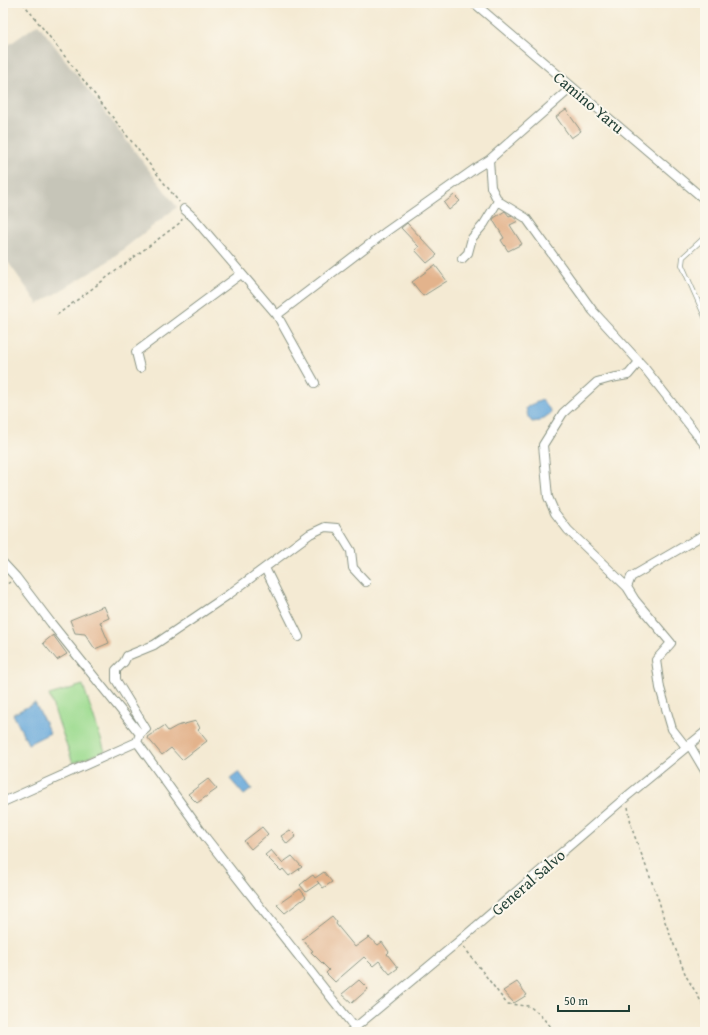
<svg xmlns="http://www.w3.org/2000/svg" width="708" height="1035" font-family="'Gentium Book Plus',serif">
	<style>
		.industrial { fill: #c6c5b8 }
		.green { fill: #9ddb90; stroke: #5e8c62 }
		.water { fill: #66a8da; stroke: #427287 }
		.building { fill: #e3b38c }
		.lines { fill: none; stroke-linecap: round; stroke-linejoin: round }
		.service-casing { stroke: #8a9484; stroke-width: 5.5 }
		.minor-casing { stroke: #8a9484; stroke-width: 10 }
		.path { stroke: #8a9484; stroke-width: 1.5; stroke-dasharray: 3 3; stroke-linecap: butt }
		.service { stroke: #fff; stroke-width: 4 }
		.minor { stroke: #fff; stroke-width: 8 }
		.labels { text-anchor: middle; stroke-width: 4; stroke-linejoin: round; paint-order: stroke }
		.street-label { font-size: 16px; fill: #1f3d34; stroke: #fbf7ec }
	</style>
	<rect width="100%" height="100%" fill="#fbf7ec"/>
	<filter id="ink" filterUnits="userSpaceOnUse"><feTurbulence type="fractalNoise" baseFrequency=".025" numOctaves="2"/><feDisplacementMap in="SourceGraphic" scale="8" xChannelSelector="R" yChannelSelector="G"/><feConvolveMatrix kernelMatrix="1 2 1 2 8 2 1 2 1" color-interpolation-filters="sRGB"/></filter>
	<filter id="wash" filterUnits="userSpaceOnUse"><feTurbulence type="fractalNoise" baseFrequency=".012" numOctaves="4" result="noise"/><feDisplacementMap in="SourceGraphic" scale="16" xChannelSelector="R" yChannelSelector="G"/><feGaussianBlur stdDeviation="0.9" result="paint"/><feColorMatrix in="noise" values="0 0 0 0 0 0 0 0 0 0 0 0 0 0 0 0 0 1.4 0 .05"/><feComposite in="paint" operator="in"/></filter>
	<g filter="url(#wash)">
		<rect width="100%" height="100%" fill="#f4ead3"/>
		<path class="industrial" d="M 38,24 L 177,207 L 103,265 L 38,304 L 3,255 L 3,49 Z"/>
		<path class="green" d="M 83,685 L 105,751 L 73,763 L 49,695 Z"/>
		<path class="water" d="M 542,400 L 551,411 L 551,413 L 540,421 L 532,422 L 528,417 L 526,408 L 530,405 Z
			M 35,703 L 50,733 L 28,744 L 13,714 Z
			M 239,772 L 252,789 L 244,795 L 230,779 Z"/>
		<g id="blocks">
			<path class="building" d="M 566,110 L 581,131 L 571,138 L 556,117 Z
				M 454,195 L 460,201 L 449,210 L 444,203 Z
				M 505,211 L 509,216 L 511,215 L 518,221 L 510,225 L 522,244 L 508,251 L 501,240 L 504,238 L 493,220 L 494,218 Z
				M 407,223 L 437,255 L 427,263 L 415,250 L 419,247 L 401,228 Z
				M 435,265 L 447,281 L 423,296 L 412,282 Z
				M 104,606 L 109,618 L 100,622 L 109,643 L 95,649 L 85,634 L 75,633 L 70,620 Z
				M 53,635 L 67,654 L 57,660 L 43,643 Z
				M 196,721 L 200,728 L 198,730 L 207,741 L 182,760 L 171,748 L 162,755 L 147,737 L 164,726 L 168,731 L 177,726 Z
				M 208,779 L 217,789 L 197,803 L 188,794 Z
				M 262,827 L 268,834 L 251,849 L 244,841 Z
				M 290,830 L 296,836 L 287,844 L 281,836 Z
				M 271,850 L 282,863 L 292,856 L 302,867 L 289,876 L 283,869 L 281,871 L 265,855 Z
				M 324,872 L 332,882 L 323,888 L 317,881 L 319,883 L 306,892 L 300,885 L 310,877 L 313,875 L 315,878 Z
				M 300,889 L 306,897 L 285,913 L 277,905 Z
				M 332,916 L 337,922 L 336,924 L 355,947 L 369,937 L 378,945 L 382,942 L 389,952 L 387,954 L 398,968 L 390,974 L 379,961 L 373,966 L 364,957 L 335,982 L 326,973 L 329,970 L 311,952 L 313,951 L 302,939 Z
				M 359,980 L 368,989 L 352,1003 L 342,994 Z
				M 517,982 L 527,995 L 514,1003 L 503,991 Z"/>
		</g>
	</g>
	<g filter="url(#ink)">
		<use href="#blocks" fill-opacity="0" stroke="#8a9484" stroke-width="1"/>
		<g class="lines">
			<defs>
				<path id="service" d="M 705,237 L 683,257 L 682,265 L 705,317"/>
				<path id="minor" d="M 474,3 L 705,200
					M 498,201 L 526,218 L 593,311 L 643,366 L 705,445
					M 184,209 L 194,218 L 277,315
					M 462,259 L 468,253 L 472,238 L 484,224 L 498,201 L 491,187 L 489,160 L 572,87
					M 140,368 L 136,352 L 241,274
					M 315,383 L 277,315 L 387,231 L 476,168 L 489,160
					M 3,563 L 16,577 L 51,623 L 140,734 L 137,742 L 206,838 L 355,1028
					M 265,568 L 299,637
					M 627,587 L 568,530 L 555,513 L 548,497 L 543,445 L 563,413 L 597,382 L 611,378 L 628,375 L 639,362
					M 140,734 L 146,729 L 116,680 L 116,670 L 124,662 L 127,656 L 154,645 L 228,595 L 310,534 L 325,527 L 337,528 L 351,551 L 353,568 L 366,582
					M 689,744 L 705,771
					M 686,747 L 672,729 L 660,688 L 656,660 L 671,643 L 635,600 L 627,587 L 631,577 L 705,534
					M 3,802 L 137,742
					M 351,1031 L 459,941 L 626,797 L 705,732"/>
			</defs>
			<use href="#service" class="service-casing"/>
			<use href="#minor" class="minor-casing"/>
			<path class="path" d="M 23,3 L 179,202
				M 57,315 L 181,222 L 182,219
				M 3,587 L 10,582
				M 628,807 L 632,829 L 659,901 L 664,919 L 686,976 L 705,1008
				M 464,947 L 507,1004 L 529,1006 L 537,1012 L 556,1032"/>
			<use href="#service" class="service"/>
			<use href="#minor" class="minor"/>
		</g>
	</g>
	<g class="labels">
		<g class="street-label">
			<text transform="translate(589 102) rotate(40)" y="6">Camino Yaru</text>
			<text transform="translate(528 882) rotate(-41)" y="6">General Salvo</text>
		</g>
	</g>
	<rect width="708" height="1035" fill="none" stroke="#fbf7ec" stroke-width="16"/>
	<path d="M558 1005v6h71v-6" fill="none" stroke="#1f3d34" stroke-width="2"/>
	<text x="564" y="1005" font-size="12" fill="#1f3d34" stroke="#fbf7ec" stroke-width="3" paint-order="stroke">50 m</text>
</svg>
